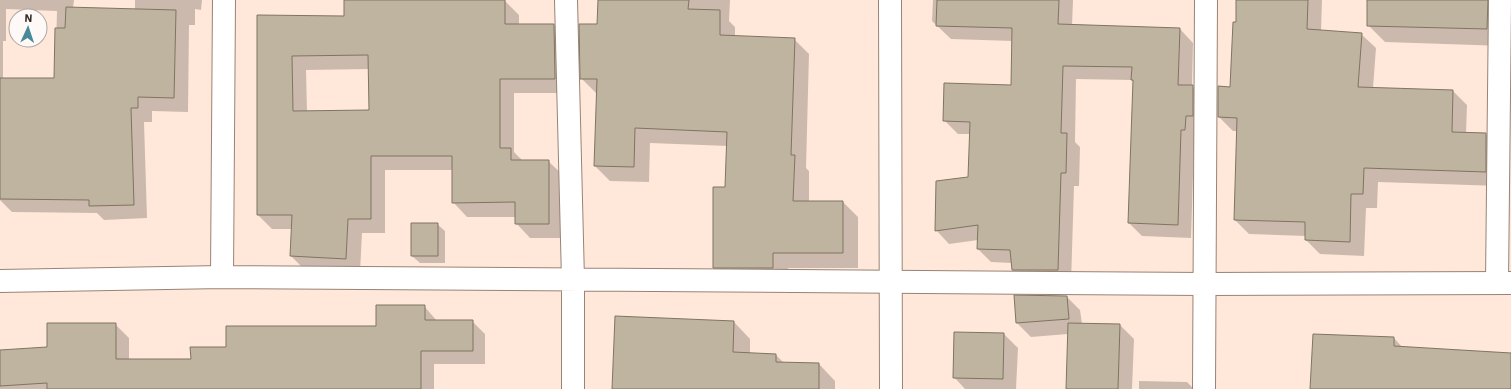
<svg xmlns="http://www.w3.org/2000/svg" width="1511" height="389" font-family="'IBM Plex Sans',sans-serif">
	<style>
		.shadow { fill: #0003; fill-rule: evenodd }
		.building { fill: #beb49f; stroke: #7e7561; fill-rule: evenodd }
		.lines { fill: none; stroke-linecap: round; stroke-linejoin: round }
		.street-casing { stroke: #988376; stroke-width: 24 }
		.secondary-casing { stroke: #988376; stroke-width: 24 }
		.street { stroke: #fff; stroke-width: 22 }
		.secondary { stroke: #fff; stroke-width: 22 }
	</style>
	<rect width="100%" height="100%" fill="#ffe8d9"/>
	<path class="shadow" d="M 0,0 L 74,0 L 73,8 L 135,10 L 135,0 L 202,0 L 201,10 L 195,9 L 195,25 L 189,25 L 188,112 L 152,111 L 152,122 L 144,122 L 147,218 L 104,220 L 97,213 L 12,212 L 0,200 ZM 6,9 L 57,11 L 55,79 L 3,79 L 3,41 L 6,41 Z
		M 345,0 L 505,1 L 519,15 L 519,25 L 554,25 L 568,39 L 570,93 L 514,93 L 514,152 L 523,161 L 548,161 L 563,175 L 563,238 L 530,238 L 516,223 L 516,217 L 467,217 L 453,202 L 453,170 L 385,170 L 385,233 L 362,233 L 360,273 L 305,270 L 291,256 L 292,229 L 272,229 L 258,215 L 258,16 L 345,17 ZM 370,69 L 370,111 L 307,112 L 306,70 Z
		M 599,0 L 730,0 L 729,21 L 735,27 L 735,37 L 794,39 L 809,54 L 806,168 L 809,171 L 809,202 L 843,202 L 858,217 L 858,268 L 788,268 L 788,283 L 729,283 L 714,268 L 726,188 L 728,146 L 650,143 L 649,182 L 610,181 L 595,166 L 597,94 L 581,78 L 598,25 Z
		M 933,0 L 1073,0 L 1072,26 L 1180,29 L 1193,43 L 1192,86 L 1206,100 L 1198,143 L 1194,143 L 1191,238 L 1142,236 L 1129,223 L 1134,82 L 1132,80 L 1076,79 L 1075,142 L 1080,147 L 1079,186 L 1074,186 L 1071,284 L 1026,283 L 1012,270 L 1012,263 L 991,262 L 978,249 L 978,240 L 949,244 L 936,230 L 969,178 L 970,134 L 958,134 L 944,120 L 1012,86 L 1013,41 L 951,39 L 932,21 Z
		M 1236,0 L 1322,0 L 1321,31 L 1361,34 L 1376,48 L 1373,88 L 1453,91 L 1467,105 L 1466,134 L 1486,134 L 1500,149 L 1500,186 L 1378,182 L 1377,208 L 1366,208 L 1364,256 L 1320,254 L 1306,240 L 1306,236 L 1249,234 L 1235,220 L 1238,131 L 1233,131 L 1219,117 L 1231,88 L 1237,23 Z
		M 1368,0 L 1503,0 L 1504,46 L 1385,42 L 1368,25 Z
		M 437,224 L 445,231 L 445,263 L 420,263 L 412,256 Z
		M 1015,296 L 1067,297 L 1080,310 L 1082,324 L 1120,325 L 1134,339 L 1132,389 L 1067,389 L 1068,334 L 1031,337 L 1017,323 Z
		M 424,306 L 437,321 L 472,321 L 485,334 L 485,364 L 434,364 L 434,389 L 0,389 L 0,351 L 48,348 L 115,324 L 129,338 L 129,360 L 192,360 L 227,348 L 377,327 Z
		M 734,322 L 750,339 L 750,354 L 776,355 L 785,364 L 819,364 L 835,381 L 835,389 L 613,389 Z
		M 1004,334 L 1018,348 L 1016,389 L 965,389 L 954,377 Z
		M 1394,338 L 1403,348 L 1511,354 L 1511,389 L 1311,389 Z
		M 1139,381 L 1187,382 L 1194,389 L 1139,389 Z"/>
	<path class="building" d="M 344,0 L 505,0 L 505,24 L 554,24 L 555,79 L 500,79 L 500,148 L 511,148 L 511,160 L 549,160 L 549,224 L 515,224 L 515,202 L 452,203 L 452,156 L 371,156 L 371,219 L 348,219 L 346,259 L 290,256 L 292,215 L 257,215 L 257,15 L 344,16 ZM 368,55 L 369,110 L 293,111 L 292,56 Z
		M 598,0 L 689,0 L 688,9 L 720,10 L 720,35 L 795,38 L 791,155 L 795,155 L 793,201 L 843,201 L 843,253 L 773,253 L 773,268 L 713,268 L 713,187 L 725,187 L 727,132 L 635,128 L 634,167 L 594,166 L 597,79 L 580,79 L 579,24 L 597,24 Z
		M 937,0 L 1059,0 L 1058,24 L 1180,28 L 1178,85 L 1193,85 L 1193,116 L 1186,116 L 1185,130 L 1181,130 L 1178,225 L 1128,223 L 1133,80 L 1131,80 L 1132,67 L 1063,66 L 1061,133 L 1067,133 L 1066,173 L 1061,173 L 1058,270 L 1012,270 L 1010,250 L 977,249 L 978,225 L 935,231 L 936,181 L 968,177 L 970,122 L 943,121 L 944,83 L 1011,85 L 1012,28 L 936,26 Z
		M 1236,0 L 1308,0 L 1307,29 L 1362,33 L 1358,87 L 1453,90 L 1452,132 L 1486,133 L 1486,172 L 1364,168 L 1363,194 L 1351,194 L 1350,242 L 1305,240 L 1305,222 L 1234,220 L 1237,118 L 1218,117 L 1218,86 L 1230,87 L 1233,22 L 1236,22 Z
		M 1367,0 L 1488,0 L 1487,29 L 1367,26 Z
		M 66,7 L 176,10 L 174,98 L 138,97 L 138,108 L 131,108 L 134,205 L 89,206 L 89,200 L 0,199 L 0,78 L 54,78 L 55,28 L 65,28 Z
		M 411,223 L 438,223 L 438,256 L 411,256 Z
		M 1014,295 L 1067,296 L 1069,319 L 1016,323 Z
		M 376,305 L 425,305 L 425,320 L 473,320 L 473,351 L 421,351 L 421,389 L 47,389 L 47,383 L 0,386 L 0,350 L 47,347 L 47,323 L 116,323 L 116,359 L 191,359 L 190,347 L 226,347 L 226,326 L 376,326 Z
		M 615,316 L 734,321 L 733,352 L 776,354 L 776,362 L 819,363 L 819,389 L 612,389 Z
		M 1068,323 L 1120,324 L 1118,389 L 1066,389 Z
		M 954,332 L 1004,333 L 1003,379 L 953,378 Z
		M 1313,334 L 1394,337 L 1394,346 L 1511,353 L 1511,389 L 1310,389 Z"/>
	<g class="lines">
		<defs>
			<path id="street" d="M 566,0 L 573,280 L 573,389
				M 222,277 L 224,0
				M 0,281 L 222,277 L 1205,284 L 1511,283
				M 1497,283 L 1500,0
				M 1204,389 L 1206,0"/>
			<path id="secondary" d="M 890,0 L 891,389"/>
		</defs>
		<use href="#street" class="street-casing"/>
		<use href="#secondary" class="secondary-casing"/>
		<use href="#street" class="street"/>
		<use href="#secondary" class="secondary"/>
	</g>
	<g transform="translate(28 28) rotate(3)"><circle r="19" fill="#fef9f6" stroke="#ada7a2"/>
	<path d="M0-3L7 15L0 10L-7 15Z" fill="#468b97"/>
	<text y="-6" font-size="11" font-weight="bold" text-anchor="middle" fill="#332b25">N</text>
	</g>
</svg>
